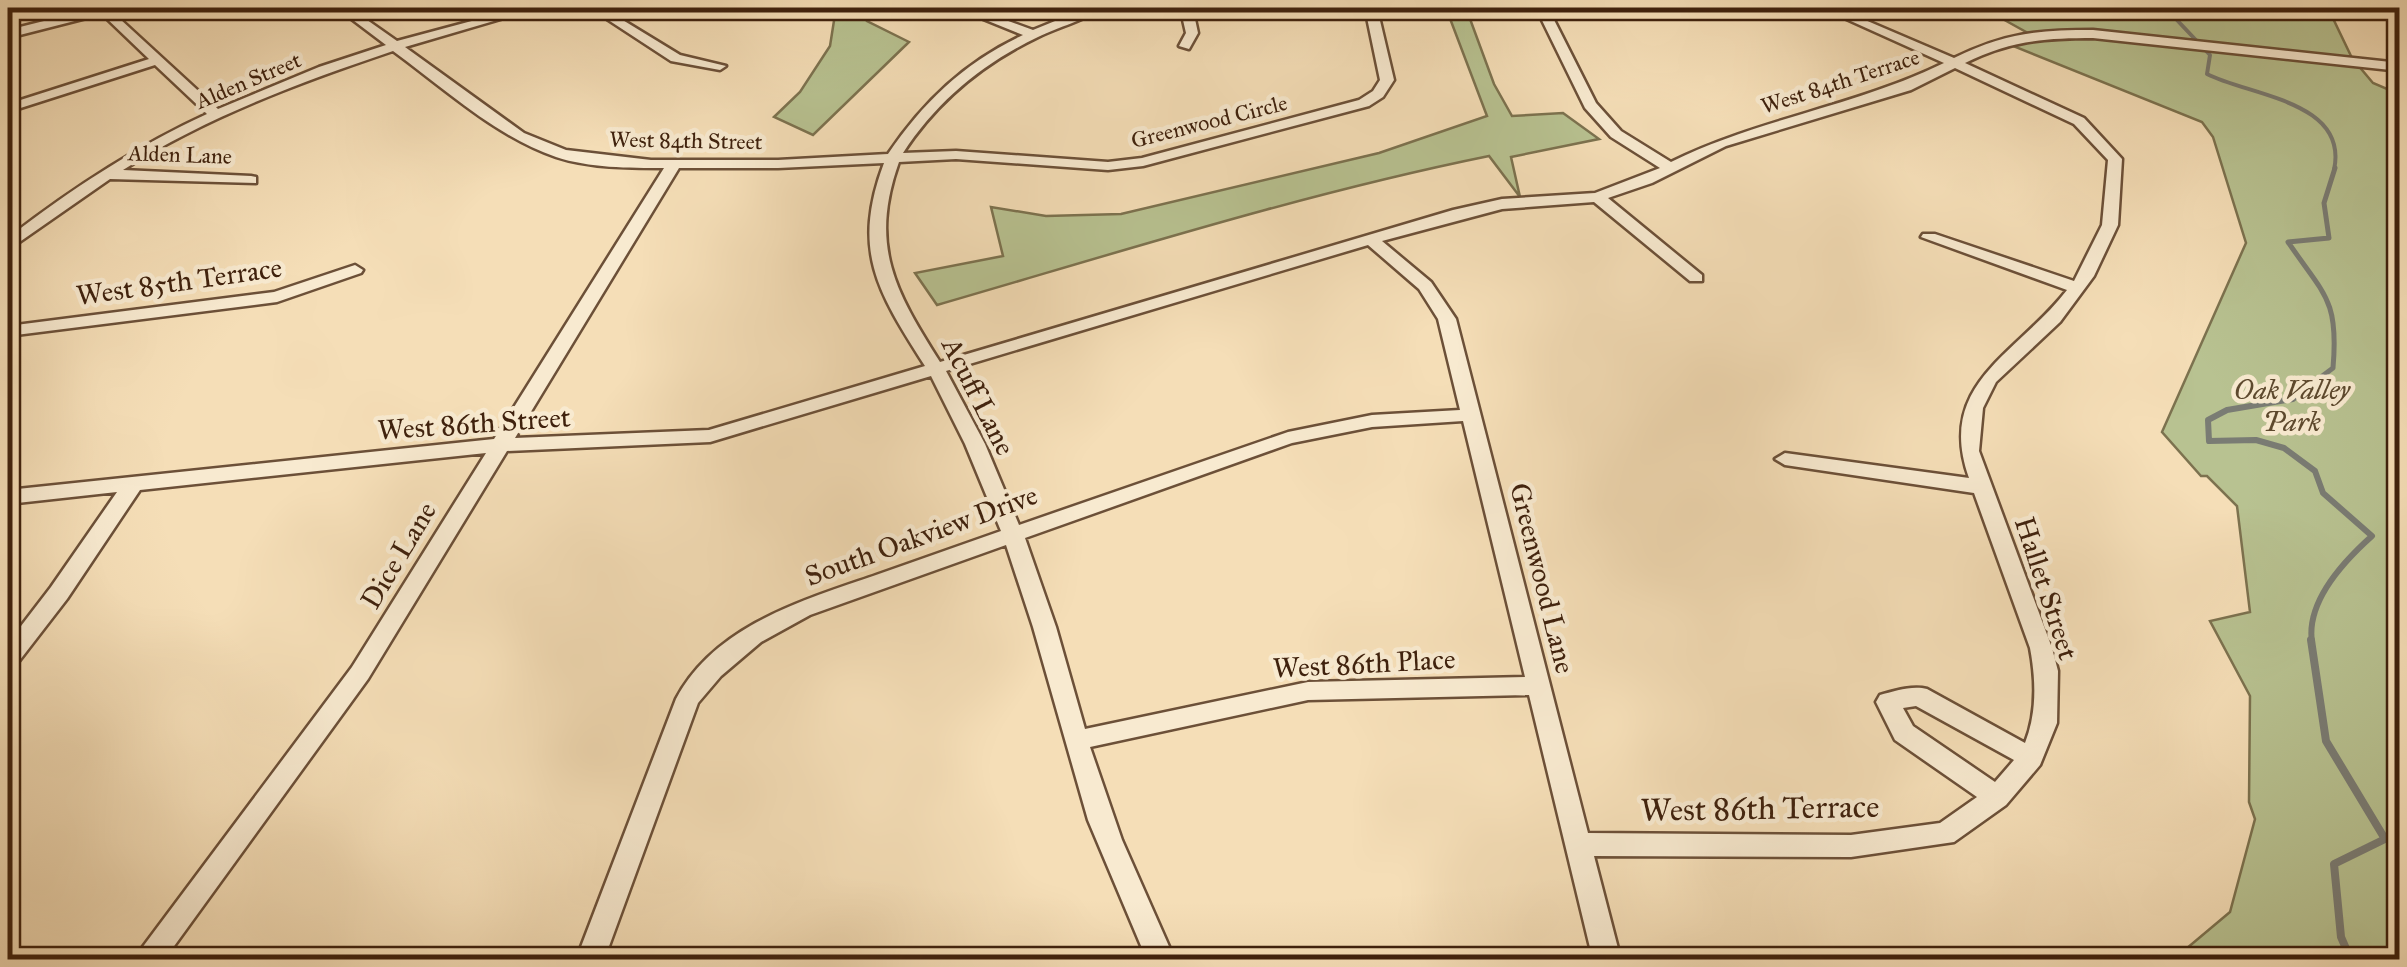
<svg xmlns="http://www.w3.org/2000/svg" width="2407" height="967" font-family="'IM FELL Great Primer',serif">
	<style>
		.green { fill: #b8c291; stroke: #7c724f; stroke-width: 2.5 }
		.lines { fill: none; stroke-linecap: round; stroke-linejoin: round }
		.stream-far3 { stroke: #7a7c74; stroke-width: 4 }
		.stream-far2 { stroke: #7a7c74; stroke-width: 5 }
		.stream-far1 { stroke: #7a7c74; stroke-width: 6 }
		.stream { stroke: #7a7c74; stroke-width: 8 }
		.minor-casing { stroke: #6c5038; stroke-width: 5 }
		.minor { fill: #f8ead0; fill-rule: evenodd }
		.labels { text-anchor: middle; stroke-width: 9; stroke-linejoin: round; paint-order: stroke }
		.far-street-label { font-size: 22px; fill: #3f210d; stroke: #f8ead0 }
		.street-label { font-size: 28px; fill: #3f210d; stroke: #f8ead0 }
		.park-label { font-size: 28px; font-style: italic; fill: #5d492e; stroke: #f8ead0 }
		.near-street-label { font-size: 32px; fill: #3f210d; stroke: #f8ead0 }
	</style>
	<rect width="100%" height="100%" fill="#f5deb7"/>
	<filter id="stains"><feTurbulence type="fractalNoise" baseFrequency=".002" numOctaves="4"/><feColorMatrix values="0 0 0 0 .2 0 0 0 0 .09 0 0 0 0 .02 0 0 0 .5 -.17"/></filter>
	<radialGradient id="worn" r=".72"><stop offset=".6" stop-color="#630" stop-opacity="0"/><stop offset="1" stop-color="#630" stop-opacity=".3"/></radialGradient>
	<path class="green" d="M 836,8 L 870,8 L 867,21 L 909,42 L 813,135 L 774,117 L 800,92 L 830,46 Z
		M 1446,8 L 1466,8 L 1494,84 L 1512,116 L 1563,113 L 1599,139 L 1511,157 L 1520,197 L 1489,156 C 1302,194 1120,252 937,305 L 915,273 L 1003,256 L 991,207 L 1046,216 L 1121,214 L 1379,153 L 1487,116 Z
		M 1983,8 L 2328,8 L 2352,58 L 2373,83 L 2399,94 L 2399,959 L 2174,959 L 2230,912 L 2255,819 L 2249,802 L 2250,696 L 2210,621 L 2250,612 L 2237,506 L 2207,476 L 2201,476 L 2162,432 L 2246,243 L 2213,137 L 2202,122 L 2008,44 L 2037,38 Z"/>
	<g class="lines">
		<path class="stream-far3" d="M 2176,8 L 2176,19 L 2210,55 L 2207,74 C 2250,96 2349,101 2334,170"/>
		<path class="stream-far2" d="M 2317,380 L 2333,368 C 2339,299 2324,295 2288,242 L 2329,238 L 2324,203 L 2335,168"/>
		<path class="stream-far1" d="M 2312,642 C 2306,602 2344,561 2372,536 L 2323,493 L 2315,471 L 2284,448 L 2256,440 L 2209,441 L 2208,420 L 2227,410 L 2293,399 L 2320,378"/>
		<path class="stream" d="M 2311,640 L 2326,741 L 2385,839 L 2334,864 L 2341,937 L 2351,960"/>
		<defs>
			<path id="minor" d="M 96,8 L 108,8 L 218,109 L 319,67 L 386,45 L 337,8 L 350,8 L 397,41 L 520,8 L 538,8 L 405,47 L 524,133 L 566,150 L 651,160 L 778,160 L 888,154 C 923,102 965,62 1023,35 L 956,8 L 972,8 L 1033,30 L 1087,8 L 1102,8 C 1086,20 1058,27 1038,37 C 982,64 937,101 903,153 L 956,151 L 1108,162 L 1142,158 L 1359,100 L 1373,91 L 1380,80 L 1365,8 L 1377,8 L 1394,80 L 1383,97 L 1369,106 L 1143,166 L 1108,170 L 956,159 L 899,162 C 869,246 895,291 940,362 L 1453,210 L 1502,199 L 1595,193 L 1660,168 L 1611,137 L 1585,108 L 1536,8 L 1548,8 L 1596,103 L 1621,131 L 1671,162 C 1758,119 1856,106 1944,63 L 1822,8 L 1837,8 L 1954,58 C 2005,33 2037,30 2093,30 L 2400,63 L 2400,71 L 2093,38 C 2044,38 2009,41 1965,63 L 2084,118 L 2122,159 L 2118,225 L 2094,276 L 2060,322 L 1996,382 L 1983,408 L 1979,451 L 2052,648 L 2058,671 L 2057,723 L 2040,765 L 2006,805 L 1954,842 L 1851,857 L 1594,856 L 1621,960 L 1593,960 L 1529,695 L 1308,700 L 1090,747 L 1122,840 L 1175,960 L 1147,960 L 1088,820 L 1033,627 L 1006,545 L 810,615 L 761,642 L 721,676 L 698,703 L 604,960 L 576,960 L 676,699 C 715,625 804,600 876,575 C 918,560 959,546 1001,531 L 965,444 L 931,376 L 710,442 L 507,451 L 368,679 L 164,960 L 133,960 L 352,667 L 486,453 L 140,490 L 67,599 L 16,665 L 8,668 L 8,643 L 51,587 L 117,492 L 8,504 L 8,490 L 494,439 L 664,168 C 629,168 589,168 556,157 C 495,136 444,88 393,51 C 301,82 206,117 123,170 L 251,176 L 256,177 L 256,183 L 110,179 L 8,250 L 8,238 C 70,190 135,147 207,114 L 155,65 L 8,112 L 8,104 L 149,59 L 102,14 L 8,38 L 8,30 ZM 1955,68 L 2074,124 L 2108,160 L 2102,225 L 2074,281 L 1935,234 L 1923,234 L 1921,237 L 2067,290 C 2018,354 1935,383 1969,478 L 1785,453 L 1775,459 L 1785,465 L 1974,493 L 2030,648 C 2036,680 2037,713 2025,743 L 1927,689 C 1913,685 1894,691 1880,695 L 1876,702 L 1895,740 L 1977,797 L 1940,823 L 1851,835 L 1588,833 L 1456,319 L 1431,282 L 1382,241 L 1502,209 L 1594,202 L 1690,281 L 1702,281 L 1702,275 L 1608,198 L 1652,183 L 1726,146 L 1911,90 ZM 884,163 C 851,251 878,292 925,366 L 709,430 L 515,438 L 679,168 L 778,168 ZM 1368,245 L 1419,289 L 1438,319 L 1460,410 L 1372,415 L 1288,432 L 1019,525 L 985,444 L 946,371 ZM 1463,421 L 1525,677 L 1308,682 L 1085,729 L 1056,627 L 1025,538 L 1292,443 L 1372,427 ZM 1916,706 L 2014,760 L 1995,782 L 1913,726 L 1903,708 Z
				M 590,8 L 603,8 L 680,55 L 726,66 L 720,70 L 671,61 Z
				M 1171,8 L 1183,8 L 1195,19 L 1198,33 L 1189,49 L 1179,46 L 1186,33 L 1183,20 Z
				M 355,265 L 363,270 L 361,273 L 277,302 L 8,336 L 8,326 L 274,292 Z"/>
		</defs>
		<use href="#minor" class="minor-casing"/>
		<use href="#minor" class="minor"/>
	</g>
	<g class="labels">
		<g class="far-street-label">
			<text transform="translate(248 80) rotate(-23)" y="8">Alden Street</text>
			<text transform="translate(1840 81) rotate(-18)" y="8">West 84th Terrace</text>
			<text transform="translate(1209 121) rotate(-14)" y="8">Greenwood Circle</text>
			<text transform="translate(686 140) rotate(1)" y="8">West 84th Street</text>
			<text transform="translate(180 154) rotate(2)" y="8">Alden Lane</text>
		</g>
		<g class="street-label">
			<text transform="translate(179 281) rotate(-8)" y="10">West 85th Terrace</text>
			<text transform="translate(979 396) rotate(63)" y="10">Acuff Lane</text>
			<text transform="translate(474 423) rotate(-4)" y="10">West 86th Street</text>
			<text transform="translate(921 535) rotate(-20)" y="10">South Oakview Drive</text>
			<text transform="translate(398 555) rotate(-59)" y="10">Dice Lane</text>
			<text transform="translate(1543 578) rotate(76)" y="10">Greenwood Lane</text>
			<text transform="translate(2047 588) rotate(72)" y="10">Hallet Street</text>
			<text transform="translate(1364 663) rotate(-3)" y="10">West 86th Place</text>
		</g>
		<g class="park-label">
			<text x="2292" y="399">Oak Valley<tspan x="2292" dy="32">Park</tspan></text>
		</g>
		<g class="near-street-label">
			<text transform="translate(1760 808) rotate(-1)" y="11">West 86th Terrace</text>
		</g>
	</g>
	<rect width="2407" height="967" fill="none" stroke="#f5deb7" stroke-width="40"/>
	<rect x="10" y="10" width="2387" height="947" fill="none" stroke="#3f210d" stroke-width="5"/>
	<rect x="20" y="20" width="2367" height="927" fill="none" stroke="#3f210d" stroke-width="2.5"/>
	<rect width="100%" height="100%" filter="url(#stains)"/>
	<rect width="100%" height="100%" fill="url(#worn)"/>
</svg>
